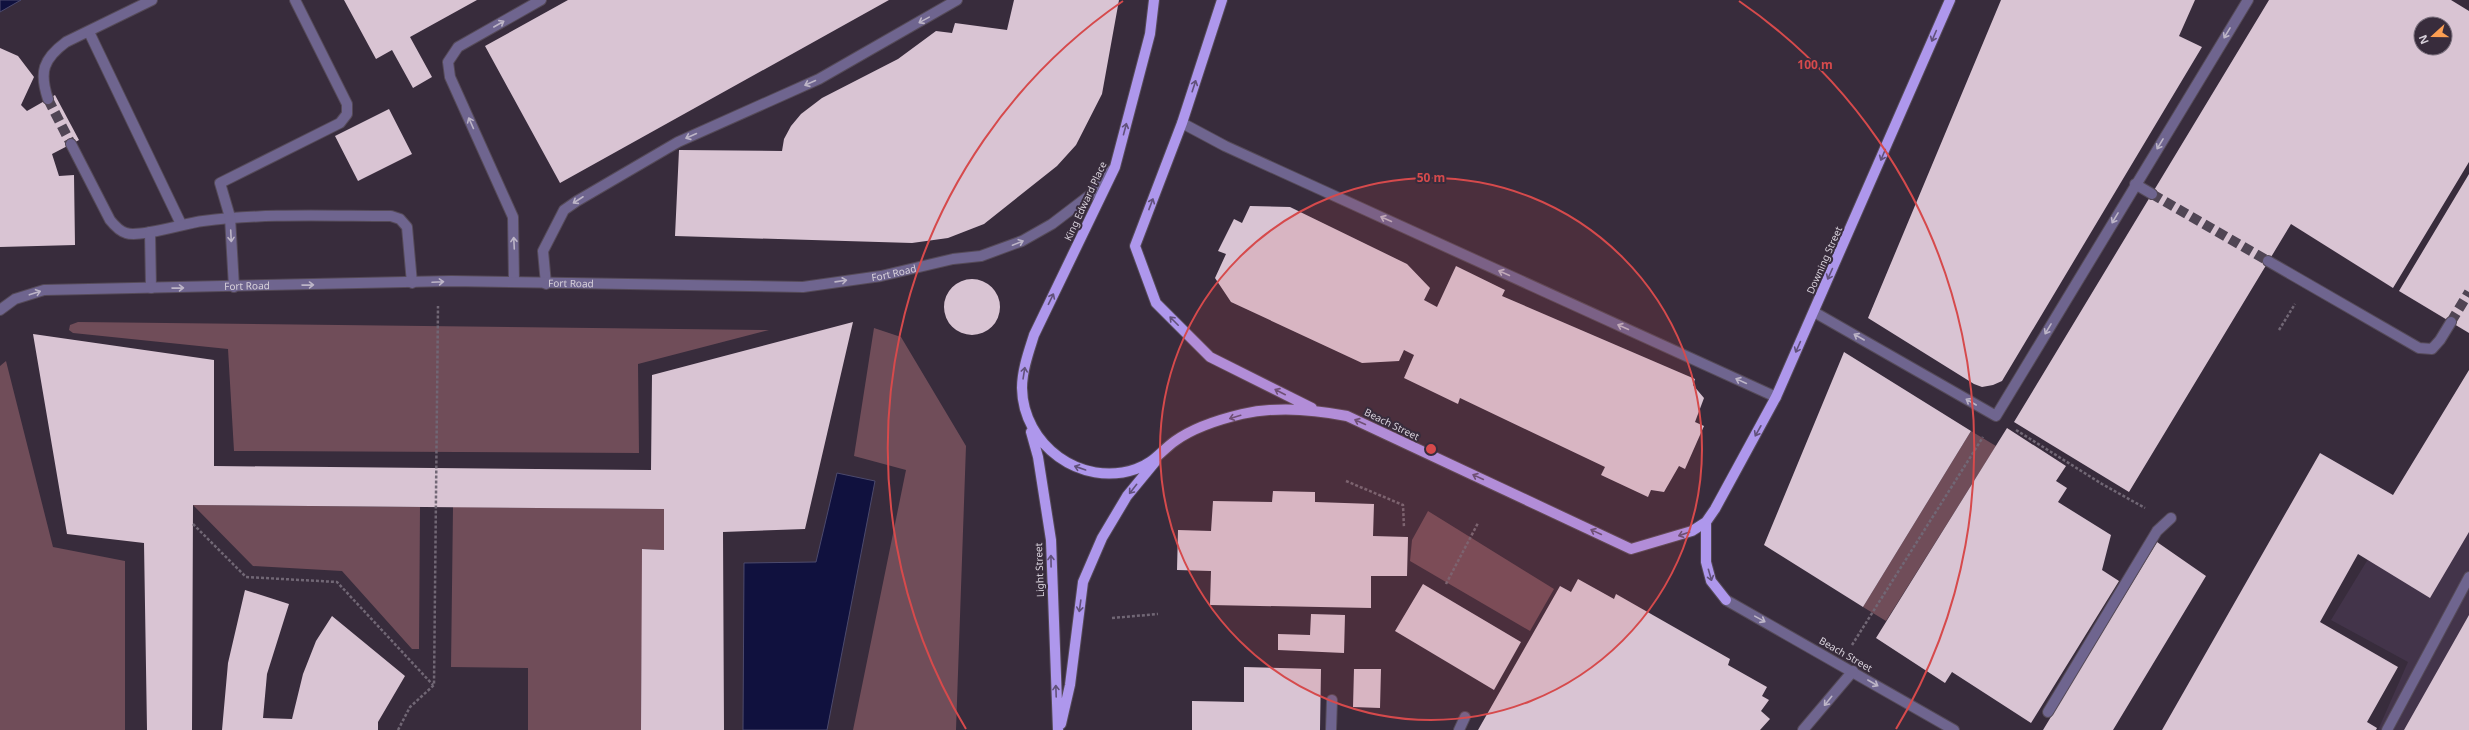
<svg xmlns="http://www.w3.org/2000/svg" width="2469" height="730" font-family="'Noto Sans',sans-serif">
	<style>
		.built { fill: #43344a }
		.green { fill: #704d59 }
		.water { fill: #10113e; stroke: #4c4a6d }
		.building { fill: #d9c4d3; fill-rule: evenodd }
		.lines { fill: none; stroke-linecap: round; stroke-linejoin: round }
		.minor-tunnel { stroke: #504554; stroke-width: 10; stroke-dasharray: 10 5; stroke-linecap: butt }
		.minor-casing { stroke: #554a58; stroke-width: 12 }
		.major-casing { stroke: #554a58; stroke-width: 12 }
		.path { stroke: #716775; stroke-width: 2.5; stroke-dasharray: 3 2; stroke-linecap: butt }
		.minor { stroke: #6f658f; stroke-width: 10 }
		.major { stroke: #ae97ec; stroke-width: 10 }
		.oneway { stroke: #bdb5c7 }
		.oneway2 { stroke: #61517a }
		.ring { fill: none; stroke: #d64a4c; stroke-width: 2 }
		.labels { text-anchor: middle; stroke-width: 4; stroke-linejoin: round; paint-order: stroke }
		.street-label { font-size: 10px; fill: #d7d0da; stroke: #382c3c }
		.centre { fill: #d64a4c; stroke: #382c3c; stroke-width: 2 }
		.ring-label { font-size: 12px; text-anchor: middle; font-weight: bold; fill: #d64a4c; stroke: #382c3c; stroke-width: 4; stroke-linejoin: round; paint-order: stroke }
	</style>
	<rect width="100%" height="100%" fill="#382c3c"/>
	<path class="built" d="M 2469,393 L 2469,730 L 2378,730 L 2408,662 L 2331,620 Z"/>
	<path class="green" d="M 78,322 L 769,330 L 638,364 L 639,453 L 234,451 L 228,349 L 73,333 L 69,330 L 70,325 Z
		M 874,328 L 901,337 L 966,446 L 956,730 L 853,730 L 906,470 L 854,456 Z
		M 6,361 L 53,547 L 125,561 L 125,730 L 0,730 L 0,366 Z
		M 1971,431 L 1996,446 L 1886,621 L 1863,607 Z
		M 193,505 L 420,507 L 419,649 L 412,649 L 342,571 L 253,566 Z
		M 453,507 L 664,509 L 664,550 L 643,549 L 641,730 L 528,730 L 528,668 L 451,667 Z
		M 1428,511 L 1554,589 L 1530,631 L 1410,561 L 1412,540 Z"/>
	<path class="water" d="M 0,0 L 21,0 L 0,12 Z
		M 837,473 L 875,481 L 827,730 L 743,730 L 744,563 L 816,562 Z"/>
	<path class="building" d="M 344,0 L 477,0 L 410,37 L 432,77 L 413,88 L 392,50 L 376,59 Z
		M 568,0 L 889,0 L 560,183 L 485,46 Z
		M 1014,0 L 1119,0 L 1102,94 L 1076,145 L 1057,166 L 984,224 L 948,238 L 912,243 L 675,236 L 679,150 L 782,151 L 784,139 L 791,126 L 801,114 L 822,98 L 898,59 L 936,31 L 952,33 L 955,23 L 1007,30 Z
		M 2001,0 L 2195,0 L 2179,36 L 2202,47 L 2002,381 L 1993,385 L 1982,387 L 1974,384 L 1868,318 Z
		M 2269,0 L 2451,0 L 2469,11 L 2469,162 L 2393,288 L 2291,224 L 2129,492 L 2014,422 ZM 2421,24 L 2445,24 L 2445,48 L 2421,48 Z
		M 0,48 L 18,56 L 34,77 L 21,105 L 27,111 L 55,95 L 79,140 L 52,154 L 59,176 L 74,175 L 75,245 L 0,247 Z
		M 389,109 L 412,154 L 358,181 L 335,136 Z
		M 2469,174 L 2469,333 L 2399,291 Z
		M 1250,206 L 1290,207 L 1407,264 L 1430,288 L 1424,300 L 1437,307 L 1456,266 L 1505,290 L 1502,296 L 1695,379 L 1693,385 L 1704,398 L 1695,422 L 1704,426 L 1685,469 L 1679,466 L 1664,492 L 1651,490 L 1648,497 L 1601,475 L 1605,467 L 1460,398 L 1458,404 L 1404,378 L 1414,355 L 1404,350 L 1399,361 L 1362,363 L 1231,302 L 1215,278 L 1226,254 L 1218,251 L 1234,219 L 1242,223 Z
		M944 307a28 28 0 1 1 56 0a28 28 0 1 1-56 0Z
		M 853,322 L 805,529 L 723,532 L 724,730 L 641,730 L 642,549 L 664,550 L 664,509 L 193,505 L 192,730 L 147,730 L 144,543 L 67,534 L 33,334 L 214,360 L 214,466 L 651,470 L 652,375 Z
		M 1844,352 L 1971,431 L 1863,607 L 1764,545 Z
		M 2469,370 L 2469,532 L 2430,598 L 2358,554 L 2320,622 L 2398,667 L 2367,722 L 2377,728 L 2376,730 L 2162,730 L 2320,453 L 2393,495 Z
		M 2007,428 L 2066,466 L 2056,481 L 2067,488 L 2058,502 L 2111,535 L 2102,570 L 2119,581 L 2031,723 L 1952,672 L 1945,683 L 1876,638 Z
		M 1273,491 L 1315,492 L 1315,502 L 1374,504 L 1373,536 L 1408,537 L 1407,576 L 1371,576 L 1371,608 L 1210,605 L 1211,571 L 1177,570 L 1178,530 L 1211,531 L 1213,501 L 1272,502 Z
		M 2157,542 L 2206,576 L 2113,730 L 2043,730 Z
		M 1578,579 L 1614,599 L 1616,594 L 1730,659 L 1728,665 L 1767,687 L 1762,696 L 1769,700 L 1761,711 L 1770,719 L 1760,730 L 1478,730 L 1560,586 L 1571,592 Z
		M 1423,584 L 1521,642 L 1494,690 L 1395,631 Z
		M 245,590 L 289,604 L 267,674 L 263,718 L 292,719 L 303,674 L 316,641 L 332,616 L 405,676 L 378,722 L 378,730 L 222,730 L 228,663 Z
		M 1311,614 L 1345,615 L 1344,653 L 1278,650 L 1278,634 L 1310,635 Z
		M 2469,615 L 2469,730 L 2404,730 Z
		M 1244,667 L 1321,669 L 1320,730 L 1192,730 L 1192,701 L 1244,702 Z
		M 1354,669 L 1381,669 L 1380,708 L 1353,707 Z"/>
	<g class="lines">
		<path class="minor-tunnel" d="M 48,99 L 71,144
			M 2152,194 L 2268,261
			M 2451,322 L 2469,292"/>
		<defs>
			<g id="minor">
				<path d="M 89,32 L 181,224"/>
				<path d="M 48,99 C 39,72 43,59 66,42 L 152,0"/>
				<path d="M 1182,123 L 1225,146 L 1776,397"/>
				<path d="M 71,144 L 110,220 C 114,225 119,231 126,233 C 140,238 185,223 203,221 C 265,213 329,216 391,216 L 400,219 L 407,227 L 412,283"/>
				<path d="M 2135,184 L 2152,194"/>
				<path d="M 150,232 L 151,288"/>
				<path d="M 2268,261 L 2419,348 L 2432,349 L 2440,340 L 2451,322"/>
				<path d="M 514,282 L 513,217 L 450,77 L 448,62 L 458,47 L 541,0"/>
				<path d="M 546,284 L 543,251 L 564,210 L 577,201 L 678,142 L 819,79 L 957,0"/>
				<path d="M 234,287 L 230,217 L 220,183 L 340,123 L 347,114 L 347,104 L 295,0"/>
				<path id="s1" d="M 0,310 L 15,299 L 44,290 L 451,281 L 803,287 L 881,276 L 953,259 L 981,256 L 1022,241 L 1052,224 L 1090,195 L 1112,170"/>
				<path d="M 1814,312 L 1996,416 L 2248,0"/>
				<path d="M 1726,600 L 1954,730"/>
				<path d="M 2048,712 L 2157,531 L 2171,518"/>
				<path d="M 1331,730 L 1332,700"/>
				<path d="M 1459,730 L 1465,717"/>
				<path d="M 1803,730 L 1853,671"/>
				<path d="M 2387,730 L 2469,577"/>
			</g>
			<path id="major" d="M 1154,0 L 1150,34 L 1115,167 L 1034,335 C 1029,351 1022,370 1022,388 C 1023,445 1081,488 1136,469 C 1154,463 1161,451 1175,441 C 1193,428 1221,419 1242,414 C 1277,406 1312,409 1347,416 L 1631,549 L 1692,531 L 1706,522 L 1715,509 L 1776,397 L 1950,0
				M 1222,0 L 1182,123 L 1135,246 L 1156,303 L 1210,357 L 1312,408
				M 1031,432 L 1038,457 L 1051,540 L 1058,730
				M 1706,522 L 1706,562 L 1711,581 L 1726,600
				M 1061,724 L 1070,685 L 1083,582 L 1102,538 L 1127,496 L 1155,462"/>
		</defs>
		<use href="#minor" class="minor-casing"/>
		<use href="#major" class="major-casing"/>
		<path class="path" d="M 2279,330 L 2295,304
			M 2016,430 L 2102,484 L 2145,508
			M 1346,481 L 1403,505 L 1404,528
			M 193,524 L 246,577 L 337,582 L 433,685
			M 1446,584 L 1478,523
			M 1112,618 L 1158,614
			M 1852,645 L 1983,437
			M 398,730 L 410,707 L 434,685 L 438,306"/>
		<use href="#minor" class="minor"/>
		<use href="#major" class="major"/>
	</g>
	<defs><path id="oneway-shaft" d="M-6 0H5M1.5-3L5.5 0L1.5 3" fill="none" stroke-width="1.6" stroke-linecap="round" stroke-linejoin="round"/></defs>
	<g class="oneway">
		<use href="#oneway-shaft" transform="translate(924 20) rotate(151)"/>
		<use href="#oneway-shaft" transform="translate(499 24) rotate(-30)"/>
		<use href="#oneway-shaft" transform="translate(2227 33) rotate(121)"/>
		<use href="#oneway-shaft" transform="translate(810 83) rotate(156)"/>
		<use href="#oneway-shaft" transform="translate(471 123) rotate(-114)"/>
		<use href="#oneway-shaft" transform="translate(691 136) rotate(156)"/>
		<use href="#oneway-shaft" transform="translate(2160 144) rotate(121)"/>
		<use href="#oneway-shaft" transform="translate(578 200) rotate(147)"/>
		<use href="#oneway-shaft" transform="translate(2115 218) rotate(121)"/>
		<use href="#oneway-shaft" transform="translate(1386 219) rotate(-156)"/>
		<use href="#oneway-shaft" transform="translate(231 236) rotate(87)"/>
		<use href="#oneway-shaft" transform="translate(514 243) rotate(-93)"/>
		<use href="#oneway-shaft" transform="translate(1018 243) rotate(-22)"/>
		<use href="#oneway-shaft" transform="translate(1504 273) rotate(-156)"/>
		<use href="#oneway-shaft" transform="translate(841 281) rotate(-8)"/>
		<use href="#oneway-shaft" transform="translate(438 282) rotate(-3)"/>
		<use href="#oneway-shaft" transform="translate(308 285) rotate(-1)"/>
		<use href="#oneway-shaft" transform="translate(178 288) rotate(-1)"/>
		<use href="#oneway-shaft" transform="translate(35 293) rotate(-18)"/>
		<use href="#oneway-shaft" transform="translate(1623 327) rotate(-156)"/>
		<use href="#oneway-shaft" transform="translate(2048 329) rotate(121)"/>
		<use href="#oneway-shaft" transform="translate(1859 337) rotate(-150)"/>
		<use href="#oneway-shaft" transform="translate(1741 381) rotate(-155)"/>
		<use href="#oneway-shaft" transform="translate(1971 402) rotate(-150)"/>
		<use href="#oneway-shaft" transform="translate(1760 619) rotate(29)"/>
		<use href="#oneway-shaft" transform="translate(1873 683) rotate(30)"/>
		<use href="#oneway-shaft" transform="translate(1828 701) rotate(129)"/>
	</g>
	<g class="oneway2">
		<use href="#oneway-shaft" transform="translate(1934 36) rotate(113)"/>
		<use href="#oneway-shaft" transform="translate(1194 86) rotate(-72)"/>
		<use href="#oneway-shaft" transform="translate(1125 129) rotate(-75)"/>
		<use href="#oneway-shaft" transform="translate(1883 155) rotate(113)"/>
		<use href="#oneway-shaft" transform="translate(1151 204) rotate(-69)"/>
		<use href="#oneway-shaft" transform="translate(1830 274) rotate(114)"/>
		<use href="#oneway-shaft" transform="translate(1051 299) rotate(-64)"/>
		<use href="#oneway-shaft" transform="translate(1174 321) rotate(-135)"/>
		<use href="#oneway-shaft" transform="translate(1798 347) rotate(114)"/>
		<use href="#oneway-shaft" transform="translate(1024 373) rotate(-81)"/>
		<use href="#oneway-shaft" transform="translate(1280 392) rotate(-153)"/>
		<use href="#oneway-shaft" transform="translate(1235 417) rotate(163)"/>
		<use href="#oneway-shaft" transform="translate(1360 422) rotate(-156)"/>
		<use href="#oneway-shaft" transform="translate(1758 431) rotate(119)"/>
		<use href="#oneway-shaft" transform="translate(1080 468) rotate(-161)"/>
		<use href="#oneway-shaft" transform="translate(1478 477) rotate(-155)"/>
		<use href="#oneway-shaft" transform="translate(1133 489) rotate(128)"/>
		<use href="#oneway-shaft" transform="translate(1596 532) rotate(-155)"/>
		<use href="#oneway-shaft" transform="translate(1684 534) rotate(161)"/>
		<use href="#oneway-shaft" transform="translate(1051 561) rotate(-91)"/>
		<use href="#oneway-shaft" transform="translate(1710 575) rotate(74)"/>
		<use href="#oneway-shaft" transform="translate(1080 606) rotate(98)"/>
		<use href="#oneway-shaft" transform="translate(1056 691) rotate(-92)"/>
	</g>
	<circle cx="1431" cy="449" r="271" fill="#d64a4c" fill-opacity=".12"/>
	<g class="ring">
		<circle cx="1431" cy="449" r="271"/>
		<path d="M966 729A543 543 0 0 1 1123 1M1739 1A543 543 0 0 1 1896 729"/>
	</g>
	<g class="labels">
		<g class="street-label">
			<text transform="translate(1085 201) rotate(-65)" y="4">King Edward Place</text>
			<text transform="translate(1824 260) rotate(-66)" y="4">Downing Street</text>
			<text dy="4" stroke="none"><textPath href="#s1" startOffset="900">Fort Road</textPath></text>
			<text dy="4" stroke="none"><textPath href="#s1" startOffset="576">Fort Road</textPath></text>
			<text dy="4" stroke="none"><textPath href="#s1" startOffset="252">Fort Road</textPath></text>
			<text transform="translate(1392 424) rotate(26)" y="4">Beach Street</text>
			<text transform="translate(1039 570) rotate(-92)" y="4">Light Street</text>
			<text transform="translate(1846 654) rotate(30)" y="4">Beach Street</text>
		</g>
	</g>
	<circle cx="1431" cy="449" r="6" class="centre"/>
	<g class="ring-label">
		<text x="1815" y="69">100 m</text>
		<text x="1431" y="182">50 m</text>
	</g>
	<g transform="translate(2433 36) rotate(249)"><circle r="19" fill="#382c3c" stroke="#786e7b"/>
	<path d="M0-3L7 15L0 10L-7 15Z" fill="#fc9e52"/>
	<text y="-6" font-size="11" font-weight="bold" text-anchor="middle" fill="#d7d0da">N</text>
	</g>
</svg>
